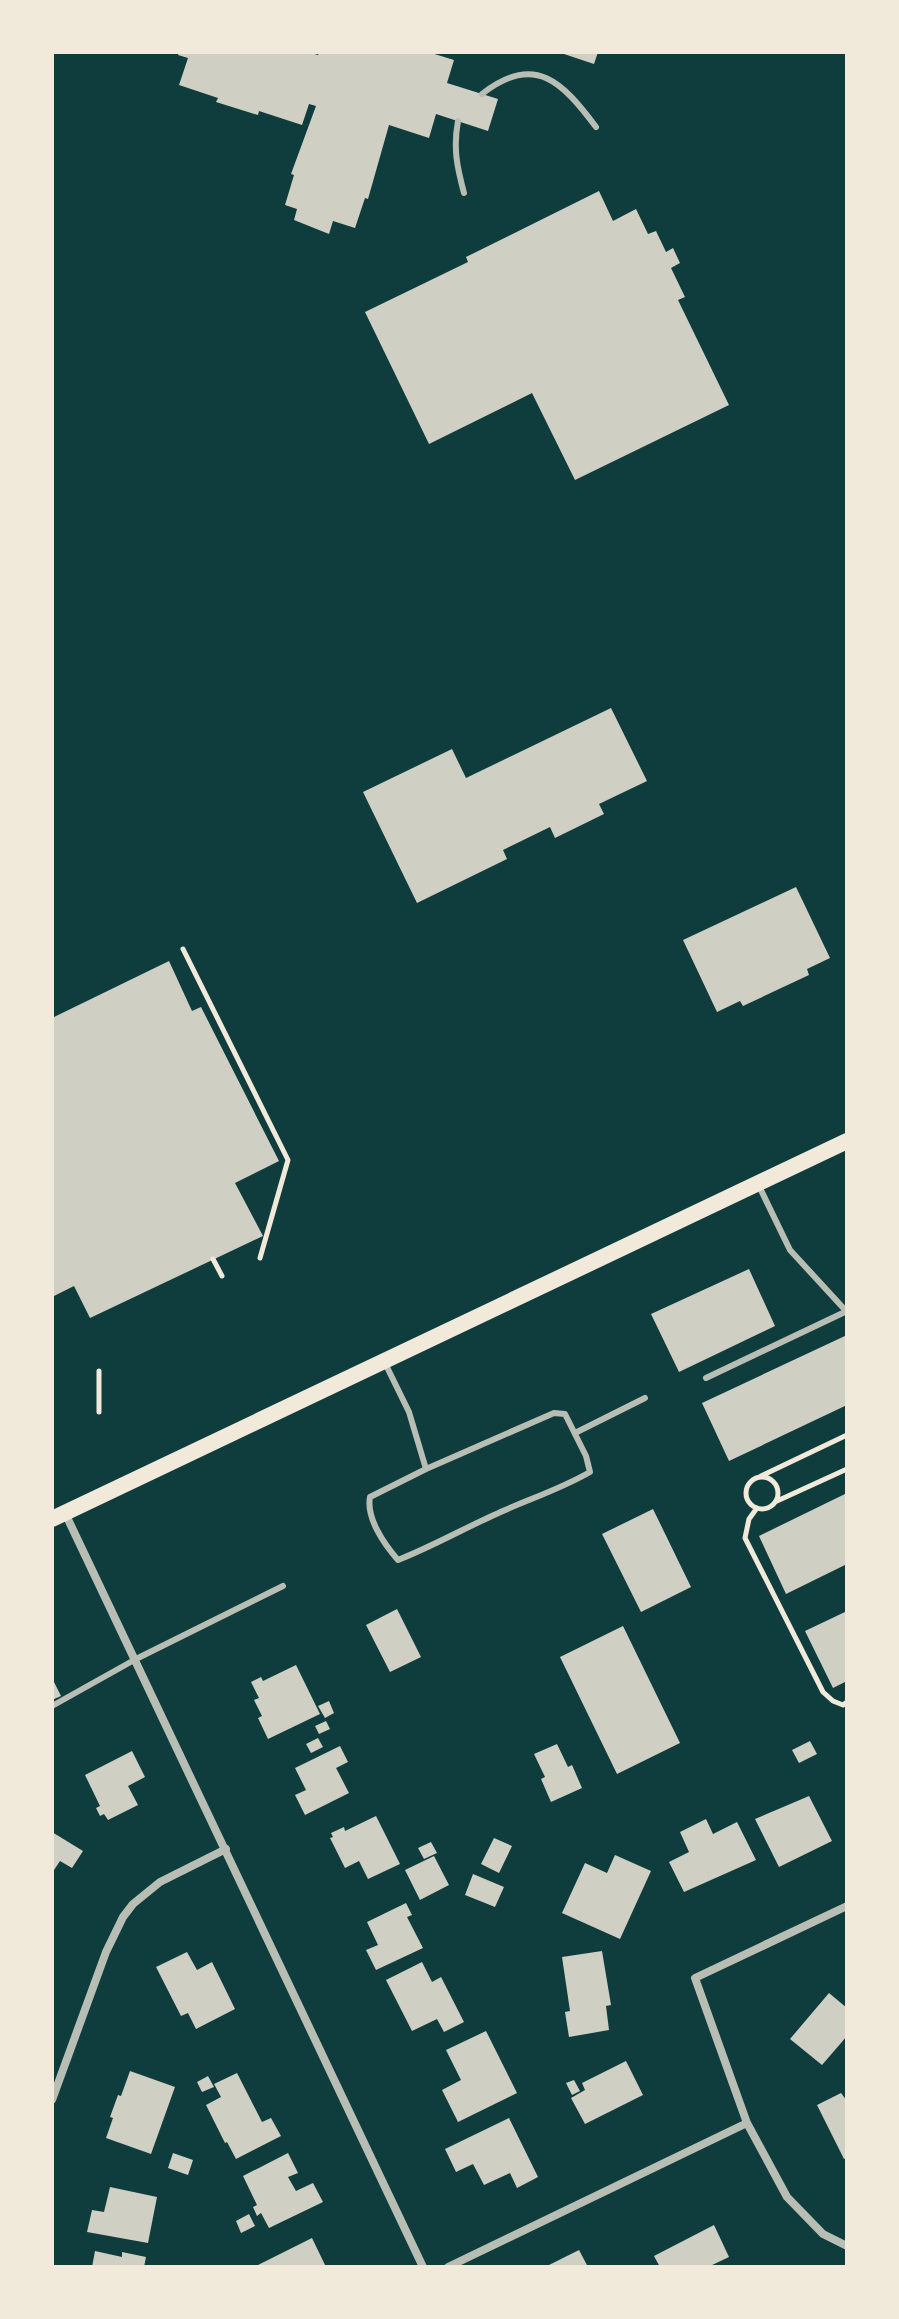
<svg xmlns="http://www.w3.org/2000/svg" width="899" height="2319" font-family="'Varela Round',sans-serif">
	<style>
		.building { fill: #cfcfc3 }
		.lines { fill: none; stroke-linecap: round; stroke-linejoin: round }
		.path { stroke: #f1e9da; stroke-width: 5 }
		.service { stroke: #b8beb3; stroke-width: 6 }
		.minor { stroke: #b8beb3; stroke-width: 8 }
		.secondary { stroke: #f1e9da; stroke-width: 16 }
	</style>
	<rect width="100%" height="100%" fill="#0f3d3e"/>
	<path class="building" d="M 179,52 L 308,52 L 318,55 L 319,52 L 428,52 L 454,60 L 447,83 L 498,99 L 488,131 L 436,114 L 429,138 L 389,125 L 368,199 L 365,198 L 355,228 L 333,221 L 329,234 L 294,220 L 297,209 L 285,205 L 294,175 L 291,174 L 316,106 L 309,104 L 302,125 L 259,111 L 258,115 L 216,102 L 218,98 L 179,85 L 188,58 L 178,55 Z
		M 558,52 L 598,52 L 594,64 Z
		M 599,191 L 613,221 L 636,209 L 648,234 L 656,231 L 666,252 L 673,248 L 680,263 L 671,268 L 685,297 L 678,300 L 729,405 L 575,480 L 532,393 L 429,444 L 365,312 L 468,262 L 466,257 Z
		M 611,708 L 647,781 L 599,804 L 604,814 L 555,838 L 550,827 L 503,850 L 507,859 L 417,903 L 363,792 L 452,749 L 466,778 Z
		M 796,887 L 830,958 L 807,969 L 809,975 L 743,1006 L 740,1001 L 717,1012 L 683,940 Z
		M 169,961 L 192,1011 L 201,1007 L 279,1161 L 235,1183 L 263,1236 L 90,1318 L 74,1286 L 52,1297 L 52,1018 Z
		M 749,1269 L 775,1326 L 679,1372 L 651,1314 Z
		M 847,1335 L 847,1405 L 729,1461 L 702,1403 Z
		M 847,1493 L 847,1564 L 786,1594 L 759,1536 Z
		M 653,1509 L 691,1587 L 641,1612 L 602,1534 Z
		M 397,1609 L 421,1657 L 390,1672 L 366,1625 Z
		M 847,1611 L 847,1681 L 833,1688 L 805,1631 Z
		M 623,1626 L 680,1743 L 617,1774 L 560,1657 Z
		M 296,1665 L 320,1714 L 268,1739 L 258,1718 L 262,1716 L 254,1700 L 259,1698 L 251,1682 L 261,1677 L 263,1681 Z
		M 52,1678 L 61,1696 L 52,1700 Z
		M 329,1701 L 334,1713 L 325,1718 L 318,1706 Z
		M 326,1721 L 330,1729 L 319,1734 L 315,1726 Z
		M 318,1738 L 323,1747 L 311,1753 L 306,1744 Z
		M 810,1741 L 817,1754 L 799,1763 L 792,1750 Z
		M 557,1744 L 568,1767 L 572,1765 L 582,1788 L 551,1802 L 541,1779 L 545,1777 L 534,1754 Z
		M 340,1746 L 348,1762 L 336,1768 L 349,1793 L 305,1815 L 295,1795 L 306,1790 L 295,1768 Z
		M 132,1751 L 145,1777 L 128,1786 L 138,1805 L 108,1820 L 104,1814 L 100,1816 L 96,1808 L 100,1806 L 85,1775 Z
		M 809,1796 L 832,1841 L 779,1867 L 755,1819 Z
		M 376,1816 L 400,1864 L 368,1879 L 359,1861 L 345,1868 L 330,1838 L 333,1837 L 331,1833 L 344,1827 L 345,1831 Z
		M 706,1819 L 713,1834 L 737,1822 L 756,1860 L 684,1892 L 669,1862 L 689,1852 L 680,1832 Z
		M 52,1832 L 83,1851 L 72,1868 L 60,1861 L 52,1873 Z
		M 494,1838 L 512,1846 L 499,1873 L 481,1864 Z
		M 431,1842 L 437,1853 L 424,1859 L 418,1848 Z
		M 615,1855 L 651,1871 L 620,1939 L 562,1913 L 585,1863 L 607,1873 Z
		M 434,1856 L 449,1885 L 420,1900 L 405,1870 Z
		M 473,1874 L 504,1887 L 495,1907 L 465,1895 Z
		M 406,1903 L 412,1915 L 407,1917 L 423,1948 L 376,1970 L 366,1950 L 378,1945 L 367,1922 Z
		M 602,1951 L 611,2005 L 606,2006 L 609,2030 L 569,2037 L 565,2012 L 570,2011 L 562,1957 Z
		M 187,1952 L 197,1970 L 212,1962 L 235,2009 L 196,2029 L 188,2013 L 181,2016 L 156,1967 Z
		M 422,1962 L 432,1982 L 441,1977 L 464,2022 L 444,2032 L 437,2019 L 412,2031 L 386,1980 Z
		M 829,1993 L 847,2008 L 847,2036 L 822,2065 L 790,2039 Z
		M 486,2031 L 517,2093 L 458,2122 L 442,2090 L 461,2080 L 446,2050 Z
		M 626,2061 L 643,2095 L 585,2124 L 571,2098 L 585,2090 L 582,2083 Z
		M 130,2071 L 175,2087 L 151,2154 L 106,2138 L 113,2118 L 110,2117 L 118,2095 L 121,2096 Z
		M 237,2073 L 262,2122 L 271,2118 L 281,2136 L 236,2159 L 227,2142 L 225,2143 L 206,2105 L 221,2097 L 214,2084 Z
		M 208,2076 L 214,2087 L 202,2092 L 197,2082 Z
		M 574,2080 L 580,2091 L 572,2095 L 566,2083 Z
		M 841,2093 L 847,2101 L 847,2158 L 844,2159 L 817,2105 Z
		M 509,2118 L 538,2177 L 517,2188 L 510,2173 L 484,2185 L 473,2164 L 456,2172 L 445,2149 Z
		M 173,2153 L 193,2160 L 188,2175 L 168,2168 Z
		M 288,2153 L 298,2173 L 288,2177 L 296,2191 L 313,2183 L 323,2202 L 269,2228 L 261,2213 L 257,2216 L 253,2207 L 257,2205 L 243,2176 Z
		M 110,2187 L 157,2197 L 148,2243 L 87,2232 L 92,2210 L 104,2212 Z
		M 249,2214 L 255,2226 L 241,2233 L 236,2221 Z
		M 714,2225 L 729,2257 L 708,2267 L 660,2267 L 654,2256 Z
		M 312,2238 L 326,2267 L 254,2267 Z
		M 579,2250 L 588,2267 L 545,2267 Z
		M 95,2251 L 122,2257 L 122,2252 L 146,2257 L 144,2267 L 92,2267 Z"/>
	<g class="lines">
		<path class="path" d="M 183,949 L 288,1160 L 260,1258
			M 213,1259 L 222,1276
			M 99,1371 L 99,1412
			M 761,1476 L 847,1435
			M746 1493a16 16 0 1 1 32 0a16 16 0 1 1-32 0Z
			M 777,1501 L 847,1469
			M 757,1508 L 749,1519 L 745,1538 L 823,1692 L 833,1701 L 843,1705 L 847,1702"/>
		<path class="service" d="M 482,94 C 535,52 563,83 596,127
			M 458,121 C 453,148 457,167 464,193
			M 758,1184 L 790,1250 L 847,1312
			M 384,1361 L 409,1412 L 426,1469 L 370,1497 C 366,1518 384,1544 398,1560 C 431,1547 461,1530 494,1515 C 526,1500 559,1490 590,1472 L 586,1456 L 565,1414 L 554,1413 L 426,1469
			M 706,1378 L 847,1311
			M 575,1433 L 645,1398
			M 52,1706 L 136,1659 L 283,1586"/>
		<path class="minor" d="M 65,1513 L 423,2267
			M 847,1906 L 695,1978 L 747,2123 L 787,2197 L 823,2234 L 847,2246
			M 52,2100 L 106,1952 L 123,1917 L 133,1904 L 160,1882 L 226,1849
			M 448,2267 L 747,2123"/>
		<path class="secondary" d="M 52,1519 L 847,1141"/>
	</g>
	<rect width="899" height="2319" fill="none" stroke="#f1e9da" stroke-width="108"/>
</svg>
